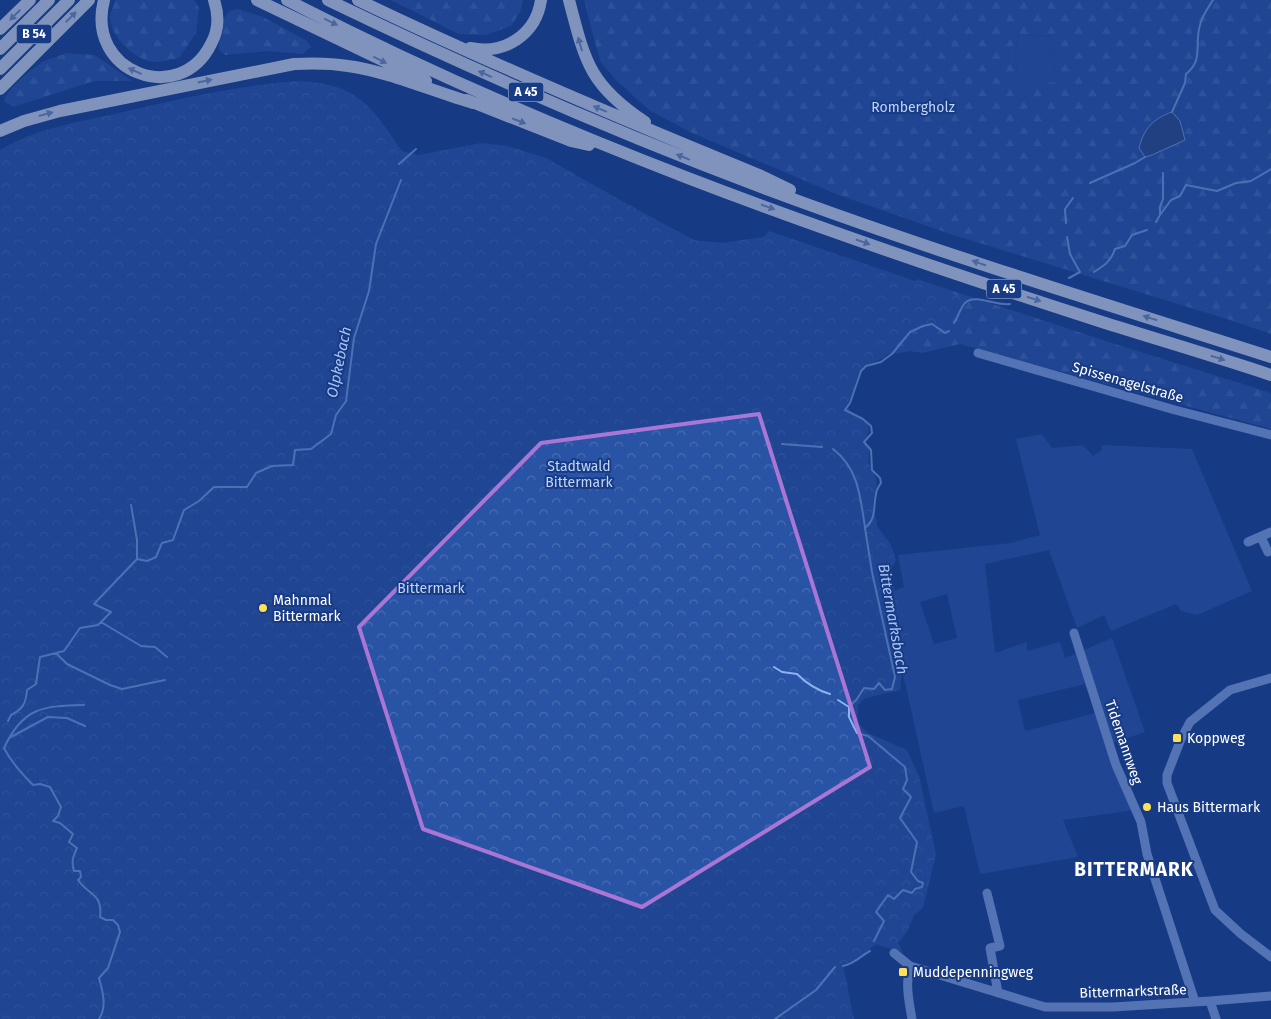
<svg xmlns="http://www.w3.org/2000/svg" width="1271" height="1019" font-family="'Fira Sans',sans-serif">
	<style>
		.green { fill: #2953a4; fill-rule: evenodd }
		.forest { fill: url(#forest-firs); fill-rule: evenodd }
		.park { fill: url(#park-crowns) }
		.water { fill: #2d487f; stroke: #8eb1f0 }
		.lines { fill: none; stroke-linecap: round; stroke-linejoin: round }
		.stream { stroke: #8eb1f0; stroke-width: 2 }
		.minor { stroke: #9cb8ed; stroke-width: 9 }
		.highway { stroke: #fff; stroke-width: 12 }
		.oneway { fill: #8b9dc2 }
		.marked { fill: none; stroke: #a976d5; stroke-width: 4; stroke-linejoin: round }
		.poi-dot { fill: #ffe158; stroke: #173b85; stroke-width: 2 }
		.labels { text-anchor: middle; stroke-width: 4; stroke-linejoin: round; paint-order: stroke }
		.shield { fill: #173b85; stroke: #b9c4da; stroke-width: 1 }
		.shield-label { font-size: 12px; font-weight: bold; fill: #fff }
		.park-label { font-size: 14px; fill: #c1d5fa; stroke: #173b85 }
		.street-label { font-size: 14px; fill: #fff; stroke: #173b85 }
		.poi-label { font-size: 14px; fill: #fff; stroke: #173b85; text-anchor: start }
		.water-label { font-size: 15px; font-style: italic; fill: #a7c2f5; stroke: #173b85 }
		.district-label { font-size: 19px; font-weight: bold; letter-spacing: 1px; fill: #fff; stroke: #173b85 }
	</style>
	<defs>
		<pattern id="forest-firs" width="22" height="20" patternUnits="userSpaceOnUse" patternTransform="scale(1.25)"><rect width="22" height="20" fill="#2953a4"/><path d="M5 1l3.5 6h-7zM16 11l3.5 6h-7z" fill="#496db2"/></pattern>
		<pattern id="park-crowns" width="20" height="18" patternUnits="userSpaceOnUse" patternTransform="scale(1.25)"><rect width="20" height="18" fill="#2953a4"/><path d="M2 6a3 3 0 1 1 6 0M12 15a3 3 0 1 1 6 0" fill="none" stroke="#496db2"/></pattern>
	</defs>
	<rect width="100%" height="100%" fill="#173b85"/>
	<path class="green" d="M 1054,35 L 1055,82 L 1021,84 C 1016,68 1013,51 1019,36 Z
		M 1042,434 L 1052,448 L 1083,445 L 1093,456 L 1102,450 L 1102,445 L 1192,449 L 1252,591 L 1197,615 L 1181,611 L 1176,604 L 1111,631 L 1104,615 L 1077,628 L 1049,550 L 985,564 L 995,653 L 1027,642 L 1027,651 L 1060,642 L 1065,658 L 1112,638 L 1145,732 L 1109,744 L 1135,810 L 1063,820 L 1078,857 L 980,874 L 964,806 L 934,813 L 906,687 L 883,603 C 886,594 895,590 904,587 L 898,555 L 1011,543 L 1040,535 L 1016,439 ZM 947,594 L 957,638 L 934,644 L 920,602 ZM 1085,684 L 1096,713 L 1025,731 L 1018,700 Z"/>
	<path class="forest" d="M 115,0 L 194,0 L 199,8 L 196,33 L 179,58 C 172,59 163,62 156,62 C 136,62 112,38 110,19 C 110,13 114,5 115,0 Z
		M 391,0 L 523,0 L 521,10 L 511,26 L 486,35 L 459,34 Z
		M 584,0 L 1271,0 L 1271,334 L 1227,319 L 950,234 L 836,194 L 690,132 L 649,110 L 616,80 L 600,61 ZM 1054,35 L 1055,82 L 1021,84 C 1016,68 1013,51 1019,36 Z
		M 238,9 L 263,17 L 307,41 L 311,47 L 303,54 L 267,51 L 225,55 L 219,50 L 219,44 L 223,32 L 222,22 L 229,11 Z
		M 67,53 L 95,55 L 132,81 L 94,81 L 13,107 L 4,101 C 8,87 32,69 44,61 C 51,58 60,56 67,53 Z
		M 917,279 L 1112,343 L 1271,393 L 1271,429 L 960,344 L 922,353 L 911,351 L 889,355 L 888,353 Z"/>
	<path class="park" d="M 296,81 C 357,83 370,104 402,151 L 418,155 L 481,143 L 507,146 L 546,158 L 629,205 L 694,240 L 721,243 L 764,237 L 769,231 L 968,299 L 959,317 L 946,331 L 933,324 L 923,324 L 897,344 L 884,358 L 864,366 L 858,375 L 848,405 C 849,418 869,417 869,429 C 869,433 866,437 865,441 L 870,449 L 868,462 L 876,478 L 877,485 L 873,501 L 877,526 L 891,545 L 896,560 L 889,572 L 909,633 L 912,652 L 903,659 L 900,690 L 866,698 L 861,701 L 858,706 L 858,718 L 859,725 L 870,734 L 907,750 L 919,776 L 936,854 L 923,908 L 914,915 L 907,932 L 898,943 L 903,953 L 876,944 L 857,960 L 843,964 L 854,1019 L 0,1019 L 0,150 C 36,128 79,122 119,113 C 178,99 236,86 296,81 Z"/>
	<path class="water" d="M 1172,112 L 1180,121 L 1185,140 L 1152,155 L 1145,157 L 1139,148 C 1144,128 1153,119 1172,112 Z"/>
	<g class="lines">
		<path class="stream" d="M 1172,112 L 1185,83 L 1186,74 C 1204,60 1194,44 1200,25 C 1202,16 1208,8 1213,0
			M 399,164 L 416,149
			M 1090,183 L 1135,163 L 1145,157
			M 1160,215 L 1171,200 L 1180,196 L 1186,185 L 1217,191 L 1236,183 L 1251,181 L 1271,169
			M 1156,222 L 1160,215 L 1160,207 L 1163,199 L 1163,173
			M 1066,223 L 1065,209 L 1073,198
			M 1067,237 L 1070,254 L 1080,272 L 1069,278
			M 1094,272 C 1105,265 1111,261 1115,249 L 1125,246 L 1132,235 L 1147,230
			M 954,323 C 958,317 961,306 966,302 C 976,294 996,306 1010,304
			M 782,444 L 822,447
			M 833,449 C 859,469 860,497 865,527
			M 131,505 L 137,540 L 137,559
			M 101,622 L 141,646 L 155,647 L 167,657
			M 56,653 L 67,664 L 110,685 L 122,689 L 165,680
			M 774,667 L 782,672 L 797,674 C 807,684 816,690 830,694
			M 838,700 L 849,707
			M 84,705 C 43,706 23,707 4,748 C 11,762 22,774 33,785 L 40,784 L 50,787 L 61,807 L 58,816 L 53,821 L 60,823 L 73,834 L 69,842 L 77,848 C 73,857 71,861 74,871 L 80,871 L 81,877 L 78,880 C 89,896 103,893 100,917 L 106,920 L 113,920 L 118,925 L 120,932 L 108,968 L 99,978 C 103,992 107,1007 99,1019
			M 8,721 L 11,715 C 23,709 26,703 27,690 L 36,684 L 40,657 L 64,651 L 80,628 L 98,625 L 111,612 L 94,604 L 137,559 L 147,561 L 156,557 L 162,543 L 173,540 L 184,510 L 199,501 L 214,487 L 247,487 L 256,473 L 272,466 L 293,465 L 295,450 L 311,449 L 331,434 L 336,415 L 346,401 L 354,338 L 369,291 L 376,244 L 401,180
			M 9,738 L 48,717 L 67,718 L 85,726
			M 874,941 L 884,921 L 876,912 L 888,895 L 894,899 L 903,890 L 912,893 L 915,889 L 922,887 L 923,883 L 918,881 L 911,872 L 917,842 L 900,818 L 911,797 L 903,789 L 907,780 L 905,767 L 868,736 L 857,733 L 849,717 L 849,707 L 857,699 L 864,688 L 874,689 L 879,683 L 885,690 L 892,689 L 895,677 L 872,572 L 865,528 C 877,518 873,507 876,494 C 876,490 879,486 881,483 L 880,478 L 872,470 L 871,450 L 864,442 L 872,433 L 871,426 L 863,419 L 845,410 L 850,403 L 861,371 L 866,366 L 881,362 L 892,354 L 910,332 L 923,326 L 932,324 L 945,333 L 949,331
			M 843,966 C 856,963 859,957 870,951
			M 775,1019 L 816,990 L 835,967"/>
		<path class="minor" d="M 978,353 L 1175,410 L 1271,435
			M 1261,537 L 1268,552
			M 1248,542 L 1271,532
			M 1074,633 L 1116,765 L 1141,822 L 1147,854 L 1195,1002
			M 1271,678 L 1230,690 L 1190,722 L 1181,739 L 1167,775 L 1167,783 L 1215,910 L 1241,934 L 1271,957
			M 987,893 L 1000,946 L 990,948 L 998,993
			M 894,953 L 910,966 L 1045,1007 L 1113,1007 L 1210,1001 L 1271,996
			M 910,966 C 905,983 909,1002 912,1019
			M 1210,1001 L 1216,1019"/>
		<path class="highway" d="M 104,0 C 85,73 180,107 211,44 C 219,30 219,15 214,0
			M 257,0 L 426,81
			M 287,0 C 546,134 822,232 1099,321 C 1156,339 1214,356 1271,375
			M 328,0 C 471,69 617,133 766,189 C 932,251 1102,303 1271,357
			M 358,0 C 489,63 624,120 759,175 L 790,190
			M 569,0 C 585,61 589,85 645,122
			M 0,29 L 30,0
			M 470,48 C 504,55 536,35 541,0
			M 0,49 L 49,0
			M 0,69 L 69,0
			M 0,89 L 89,0
			M 467,100 L 571,141 L 589,145
			M 0,131 L 24,121 L 60,111 L 294,64 C 312,63 330,63 348,66 C 390,72 432,91 473,103"/>
	</g>
	<defs><path id="oneway-solid" d="M-6-.8H1V-3.2L6.5 0L1 3.2V.8H-6Z" transform="scale(1.25)"/></defs>
	<g class="oneway">
		<use href="#oneway-solid" transform="translate(15 15) rotate(135)"/>
		<use href="#oneway-solid" transform="translate(71 17) rotate(-45)"/>
		<use href="#oneway-solid" transform="translate(331 22) rotate(26)"/>
		<use href="#oneway-solid" transform="translate(580 44) rotate(-106)"/>
		<use href="#oneway-solid" transform="translate(380 60) rotate(26)"/>
		<use href="#oneway-solid" transform="translate(135 71) rotate(-156)"/>
		<use href="#oneway-solid" transform="translate(485 74) rotate(-156)"/>
		<use href="#oneway-solid" transform="translate(205 81) rotate(-12)"/>
		<use href="#oneway-solid" transform="translate(600 109) rotate(-157)"/>
		<use href="#oneway-solid" transform="translate(46 114) rotate(-15)"/>
		<use href="#oneway-solid" transform="translate(519 121) rotate(21)"/>
		<use href="#oneway-solid" transform="translate(683 157) rotate(-158)"/>
		<use href="#oneway-solid" transform="translate(768 207) rotate(20)"/>
		<use href="#oneway-solid" transform="translate(863 242) rotate(19)"/>
		<use href="#oneway-solid" transform="translate(979 263) rotate(-161)"/>
		<use href="#oneway-solid" transform="translate(1034 299) rotate(18)"/>
		<use href="#oneway-solid" transform="translate(1150 318) rotate(-163)"/>
		<use href="#oneway-solid" transform="translate(1218 358) rotate(17)"/>
	</g>
	<path d="M0 0H1271V1019H0ZM 759,414 L 870,767 L 642,907 L 423,829 L 359,627 L 541,443 Z" fill="#173b85" fill-opacity=".55" fill-rule="evenodd"/>
	<path class="marked" d="M 759,414 L 870,767 L 642,907 L 423,829 L 359,627 L 541,443 Z"/>
	<g class="poi-dot">
		<circle cx="263" cy="608" r="5"/>
		<rect x="1172" y="733" width="10" height="10" rx="2.5"/>
		<circle cx="1147" cy="807" r="5"/>
		<rect x="898" y="967" width="10" height="10" rx="2.5"/>
	</g>
	<g class="labels">
		<g class="shield">
			<rect x="16.5" y="24.5" width="35" height="19" rx="4"/>
			<rect x="508.5" y="82.5" width="35" height="19" rx="4"/>
			<rect x="986.5" y="279.5" width="35" height="19" rx="4"/>
		</g>
		<g class="shield-label">
			<text x="34" y="38">B 54</text>
			<text x="526" y="96">A 45</text>
			<text x="1004" y="293">A 45</text>
		</g>
		<g class="park-label">
			<text x="913" y="112">Rombergholz</text>
			<text x="579" y="471">Stadtwald<tspan x="579" dy="16">Bittermark</tspan></text>
			<text x="431" y="593">Bittermark</text>
		</g>
		<g class="street-label">
			<text transform="translate(1128 382) rotate(16)" y="5">Spissenagelstraße</text>
			<text transform="translate(1124 742) rotate(71)" y="5">Tidemannweg</text>
			<text transform="translate(1133 991) rotate(-2)" y="5">Bittermarkstraße</text>
		</g>
		<g class="poi-label">
			<text x="273" y="605">Mahnmal<tspan x="273" dy="16">Bittermark</tspan></text>
			<text x="1187" y="743">Koppweg</text>
			<text x="1157" y="812">Haus Bittermark</text>
			<text x="913" y="977">Muddepenningweg</text>
		</g>
		<g class="water-label">
			<text transform="translate(339 362) rotate(-78)" y="5">Olpkebach</text>
			<text transform="translate(893 619) rotate(80)" y="5">Bittermarksbach</text>
		</g>
		<g class="district-label">
			<text x="1134" y="876">BITTERMARK</text>
		</g>
	</g>
</svg>
